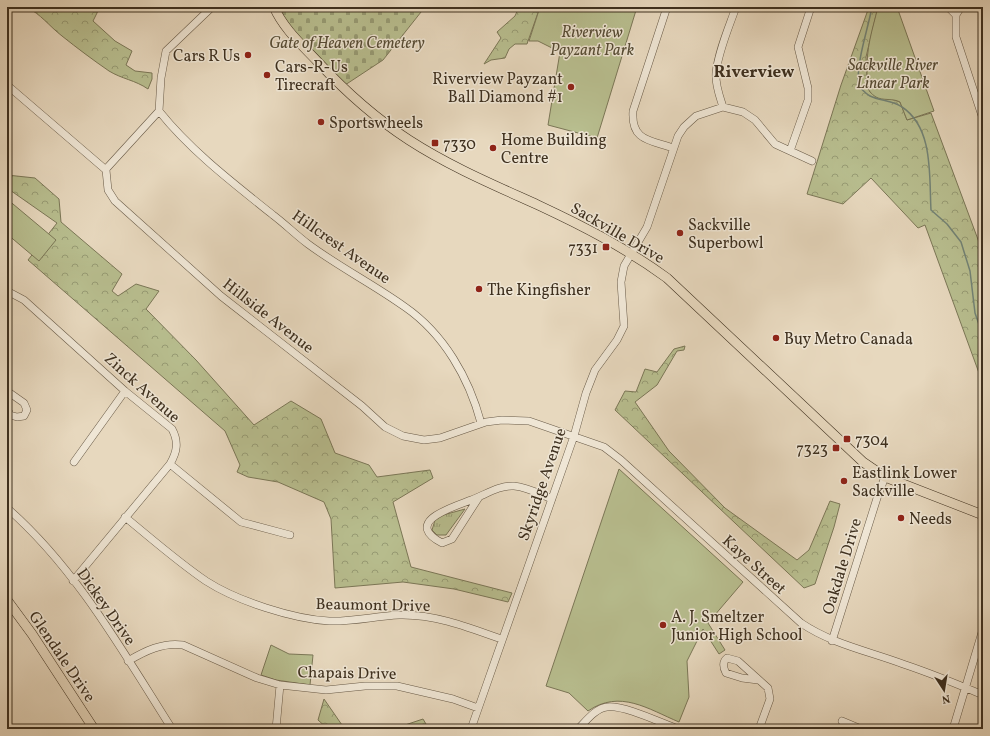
<svg xmlns="http://www.w3.org/2000/svg" width="990" height="736" font-family="Vollkorn,serif">
	<style>
		.grass { fill: url(#grass-tufts); stroke: #7b7757 }
		.forest { fill: url(#forest-crowns); stroke: #7b7757 }
		.cemetery { fill: url(#cemetery-stones); stroke: #7b7757 }
		.park { fill: #b8be8f; stroke: #7b7757 }
		.lines { fill: none; stroke-linecap: round; stroke-linejoin: round }
		.stream { stroke: #738376; stroke-width: 1.5 }
		.minor-casing { stroke: #685a47; stroke-width: 8 }
		.major-casing { stroke: #3e301f; stroke-width: 10 }
		.minor { stroke: #efe6d5; stroke-width: 7 }
		.major { stroke: #e7d8be; stroke-width: 9 }
		.poi-dot { fill: #8f2418; stroke: #efe6d5; stroke-width: 1.5 }
		.labels { text-anchor: middle; stroke-width: 3; stroke-linejoin: round; paint-order: stroke }
		.park-label { font-size: 16px; font-style: italic; fill: #564c35; stroke: #efe6d5 }
		.poi-label { font-size: 16px; fill: #3e301f; stroke: #efe6d5; text-anchor: start }
		.street-label { font-size: 16px; fill: #3e301f; stroke: #efe6d5 }
		.neighbourhood-label { font-size: 17px; font-weight: bold; fill: #3e301f; stroke: #efe6d5 }
	</style>
	<defs>
		<pattern id="grass-tufts" width="24" height="20" patternUnits="userSpaceOnUse"><rect width="24" height="20" fill="#b8be8f"/><path d="M3 7l-1-3M5 7V3M7 7l1-3M15 17l-1-3M17 17v-4M19 17l1-3" fill="none" stroke="#979b74"/></pattern>
		<pattern id="forest-crowns" width="20" height="18" patternUnits="userSpaceOnUse"><rect width="20" height="18" fill="#b8be8f"/><path d="M2 6a3 3 0 1 1 6 0M12 15a3 3 0 1 1 6 0" fill="none" stroke="#979b74"/></pattern>
		<pattern id="cemetery-stones" width="16" height="16" patternUnits="userSpaceOnUse"><rect width="16" height="16" fill="#b8be8f"/><path d="M2 7V4a2 2 0 0 1 4 0v3zM10 15v-3a2 2 0 0 1 4 0v3z" fill="#979b74"/></pattern>
	</defs>
	<rect width="100%" height="100%" fill="#e7d8be"/>
	<filter id="stains"><feTurbulence type="fractalNoise" baseFrequency=".005" numOctaves="4"/><feColorMatrix values="0 0 0 0 .2 0 0 0 0 .09 0 0 0 0 .02 0 0 0 .5 -.17"/></filter>
	<radialGradient id="worn" r=".72"><stop offset=".6" stop-color="#630" stop-opacity="0"/><stop offset="1" stop-color="#630" stop-opacity=".3"/></radialGradient>
	<path class="grass" d="M 465,509 L 446,535 L 437,535 L 432,530 L 436,517 Z"/>
	<path class="forest" d="M 26,7 L 100,7 L 93,21 L 115,41 L 132,51 L 126,65 L 135,71 L 152,73 L 152,79 L 148,89 C 135,80 122,79 109,71 C 93,60 77,48 62,36 C 49,26 41,14 26,7 Z
		M 519,7 L 540,7 L 527,44 L 515,44 L 509,49 L 505,58 L 491,60 L 484,64 L 501,38 L 497,32 L 515,16 Z
		M 869,7 L 878,7 L 866,57 L 867,75 L 866,80 L 870,92 L 900,102 L 907,120 L 931,113 L 983,253 L 983,290 L 980,291 L 983,307 L 983,384 L 925,225 L 918,228 L 871,178 L 843,204 L 807,194 L 841,85 Z
		M 7,175 L 35,178 L 59,199 L 61,222 L 122,274 L 112,291 L 118,296 L 136,284 L 159,291 L 146,309 L 196,360 L 254,425 L 291,401 L 321,419 L 335,453 L 369,465 L 377,477 L 430,470 L 433,478 L 393,502 L 411,567 L 512,593 L 508,602 L 454,589 L 403,582 L 335,588 L 331,519 L 324,502 L 278,482 L 248,477 L 237,472 L 240,465 L 225,431 L 28,260 L 57,223 L 7,188 Z
		M 685,346 L 684,350 L 677,351 L 657,385 L 635,402 L 669,451 L 725,508 L 797,560 L 809,550 L 830,501 L 840,504 L 834,527 L 815,584 L 804,588 L 615,410 L 625,391 L 636,392 L 645,369 L 657,372 L 674,349 Z
		M 324,699 L 342,725 L 399,727 L 423,719 L 429,729 L 328,729 L 318,720 Z"/>
	<path class="cemetery" d="M 274,7 L 425,7 L 383,60 L 342,87 Z"/>
	<path class="park" d="M 540,7 L 637,7 L 597,138 L 548,125 L 560,52 L 538,41 L 529,41 Z
		M 878,7 L 897,7 L 934,111 L 907,120 L 900,102 C 893,98 883,101 876,97 C 865,90 868,84 867,74 C 866,48 872,31 878,7 Z
		M 7,199 L 56,240 L 39,261 L 7,234 Z
		M 619,469 L 743,582 L 708,623 L 725,650 L 719,654 L 703,629 L 687,661 L 689,697 L 679,722 C 648,709 620,689 588,711 L 569,693 L 546,686 Z
		M 271,645 L 289,654 L 313,655 L 310,685 L 276,680 L 261,675 Z"/>
	<g class="lines">
		<path class="stream" d="M 872,7 C 867,33 857,59 858,86 C 862,89 866,94 870,96 C 880,101 892,100 902,107 C 934,128 929,177 931,210 L 947,224 L 961,242 L 970,271 L 975,313 L 983,336"/>
		<defs>
			<path id="minor" d="M 667,7 L 633,111 C 631,141 650,140 673,148
				M 948,7 L 956,15
				M 961,7 L 956,15 L 956,37 L 983,119
				M 7,85 L 106,170 L 108,190 L 115,201 L 221,296 L 362,406 L 385,427 L 403,436 L 424,440 L 440,438 L 486,422 L 502,420 L 529,421 L 604,447 L 621,460 L 801,623 C 832,644 868,651 903,664 C 930,673 957,684 983,695
				M 723,107 C 720,97 715,85 716,73 C 718,52 729,27 736,7
				M 159,111 C 191,151 233,183 273,215 C 285,224 296,235 308,244 C 339,267 373,284 405,307 C 444,334 469,378 481,423
				M 790,151 L 808,100 L 808,88 L 798,47 L 811,7
				M 106,169 L 159,111 L 161,78 L 166,51 L 212,7
				M 7,291 L 24,300 L 125,391 L 172,429 C 179,442 177,452 170,464 L 73,581
				M 7,391 L 24,403 L 27,410 L 24,416 L 17,417 L 10,415 L 7,408
				M 74,462 L 125,391
				M 170,464 L 241,522 L 290,535
				M 479,497 L 452,539 L 442,543 C 402,522 453,507 471,500 C 485,495 499,485 514,486 C 527,487 540,494 552,499
				M 7,508 C 76,568 123,652 172,729
				M 125,517 C 152,539 178,562 206,581 C 237,601 293,619 329,621 C 352,622 376,616 399,615 C 435,614 468,627 501,639
				M 832,641 L 878,495 L 885,477
				M 128,661 C 145,651 163,642 183,645 L 257,678 L 280,685 L 326,690 L 365,686 L 397,686 L 453,699 L 478,708
				M 758,680 L 742,678 L 726,673 C 723,667 722,662 727,658 L 738,661 L 768,688 L 770,699 L 759,729
				M 842,721 L 861,729
				M 276,729 L 280,685
				M 471,729 L 574,436 L 586,393 L 595,370 L 617,340 L 624,326 L 621,282 L 624,266 L 647,227 L 678,136 L 684,127 L 696,116 L 723,107 L 743,112 L 755,120 L 775,144 L 812,161
				M 578,729 C 586,721 596,708 607,707 C 625,705 661,723 678,729
				M 953,729 L 983,629"/>
			<path id="major" d="M 274,7 C 283,28 302,45 317,61 C 344,90 375,118 409,140 C 449,166 494,185 538,205 C 583,226 626,248 667,278 L 863,462 L 885,477 L 983,515
				M 7,600 L 32,634 L 94,729"/>
		</defs>
		<use href="#minor" class="minor-casing"/>
		<use href="#major" class="major-casing"/>
		<use href="#minor" class="minor"/>
		<use href="#major" class="major"/>
	</g>
	<g class="poi-dot">
		<circle cx="248" cy="55" r="4"/>
		<circle cx="267" cy="75" r="4"/>
		<circle cx="571" cy="87" r="4"/>
		<circle cx="321" cy="122" r="4"/>
		<rect x="431" y="139" width="8" height="8" rx="2"/>
		<circle cx="493" cy="148" r="4"/>
		<circle cx="680" cy="233" r="4"/>
		<rect x="602" y="243" width="8" height="8" rx="2"/>
		<circle cx="479" cy="289" r="4"/>
		<circle cx="776" cy="338" r="4"/>
		<rect x="843" y="435" width="8" height="8" rx="2"/>
		<rect x="832" y="444" width="8" height="8" rx="2"/>
		<circle cx="844" cy="481" r="4"/>
		<circle cx="901" cy="518" r="4"/>
		<circle cx="663" cy="625" r="4"/>
	</g>
	<g class="labels">
		<g class="park-label">
			<text x="592" y="37">Riverview<tspan x="592" dy="18">Payzant Park</tspan></text>
			<text x="347" y="48">Gate of Heaven Cemetery</text>
			<text x="893" y="70">Sackville River<tspan x="893" dy="18">Linear Park</tspan></text>
		</g>
		<g class="poi-label">
			<text x="240" y="61" text-anchor="end">Cars R Us</text>
			<text x="275" y="72">Cars-R-Us<tspan x="275" dy="18">Tirecraft</tspan></text>
			<text x="563" y="84" text-anchor="end">Riverview Payzant<tspan x="563" dy="18">Ball Diamond #1</tspan></text>
			<text x="329" y="128">Sportswheels</text>
			<text x="501" y="145">Home Building<tspan x="501" dy="18">Centre</tspan></text>
			<text x="443" y="149">7330</text>
			<text x="688" y="230">Sackville<tspan x="688" dy="18">Superbowl</tspan></text>
			<text x="598" y="253" text-anchor="end">7331</text>
			<text x="487" y="295">The Kingfisher</text>
			<text x="784" y="344">Buy Metro Canada</text>
			<text x="855" y="445">7304</text>
			<text x="828" y="454" text-anchor="end">7323</text>
			<text x="852" y="478">Eastlink Lower<tspan x="852" dy="18">Sackville</tspan></text>
			<text x="909" y="524">Needs</text>
			<text x="671" y="622">A. J. Smeltzer<tspan x="671" dy="18">Junior High School</tspan></text>
		</g>
		<g class="street-label">
			<text transform="translate(618 232) rotate(30)" y="6">Sackville Drive</text>
			<text transform="translate(342 246) rotate(35)" y="6">Hillcrest Avenue</text>
			<text transform="translate(269 315) rotate(38)" y="6">Hillside Avenue</text>
			<text transform="translate(143 387) rotate(42)" y="6">Zinck Avenue</text>
			<text transform="translate(541 484) rotate(-71)" y="6">Skyridge Avenue</text>
			<text transform="translate(755 564) rotate(42)" y="6">Kaye Street</text>
			<text transform="translate(841 566) rotate(-73)" y="6">Oakdale Drive</text>
			<text transform="translate(373 604) rotate(1)" y="6">Beaumont Drive</text>
			<text transform="translate(107 606) rotate(55)" y="6">Dickey Drive</text>
			<text transform="translate(63 656) rotate(56)" y="6">Glendale Drive</text>
			<text transform="translate(347 672) rotate(1)" y="6">Chapais Drive</text>
		</g>
		<g class="neighbourhood-label">
			<text x="754" y="77">Riverview</text>
		</g>
	</g>
	<rect width="990" height="736" fill="none" stroke="#e7d8be" stroke-width="24"/>
	<rect x="8" y="8" width="974" height="720" fill="none" stroke="#3e301f" stroke-width="2"/>
	<rect x="12" y="12" width="966" height="712" fill="none" stroke="#3e301f"/>
	<g transform="translate(944 690) rotate(168)" stroke="#efe6d5" stroke-width="3" paint-order="stroke">
	<path d="M0-3L7 15L0 10L-7 15Z" fill="#3e301f"/>
	<text y="-6" font-size="11" font-weight="bold" text-anchor="middle" fill="#3e301f">N</text>
	</g>
	<rect width="100%" height="100%" filter="url(#stains)"/>
	<rect width="100%" height="100%" fill="url(#worn)"/>
</svg>
